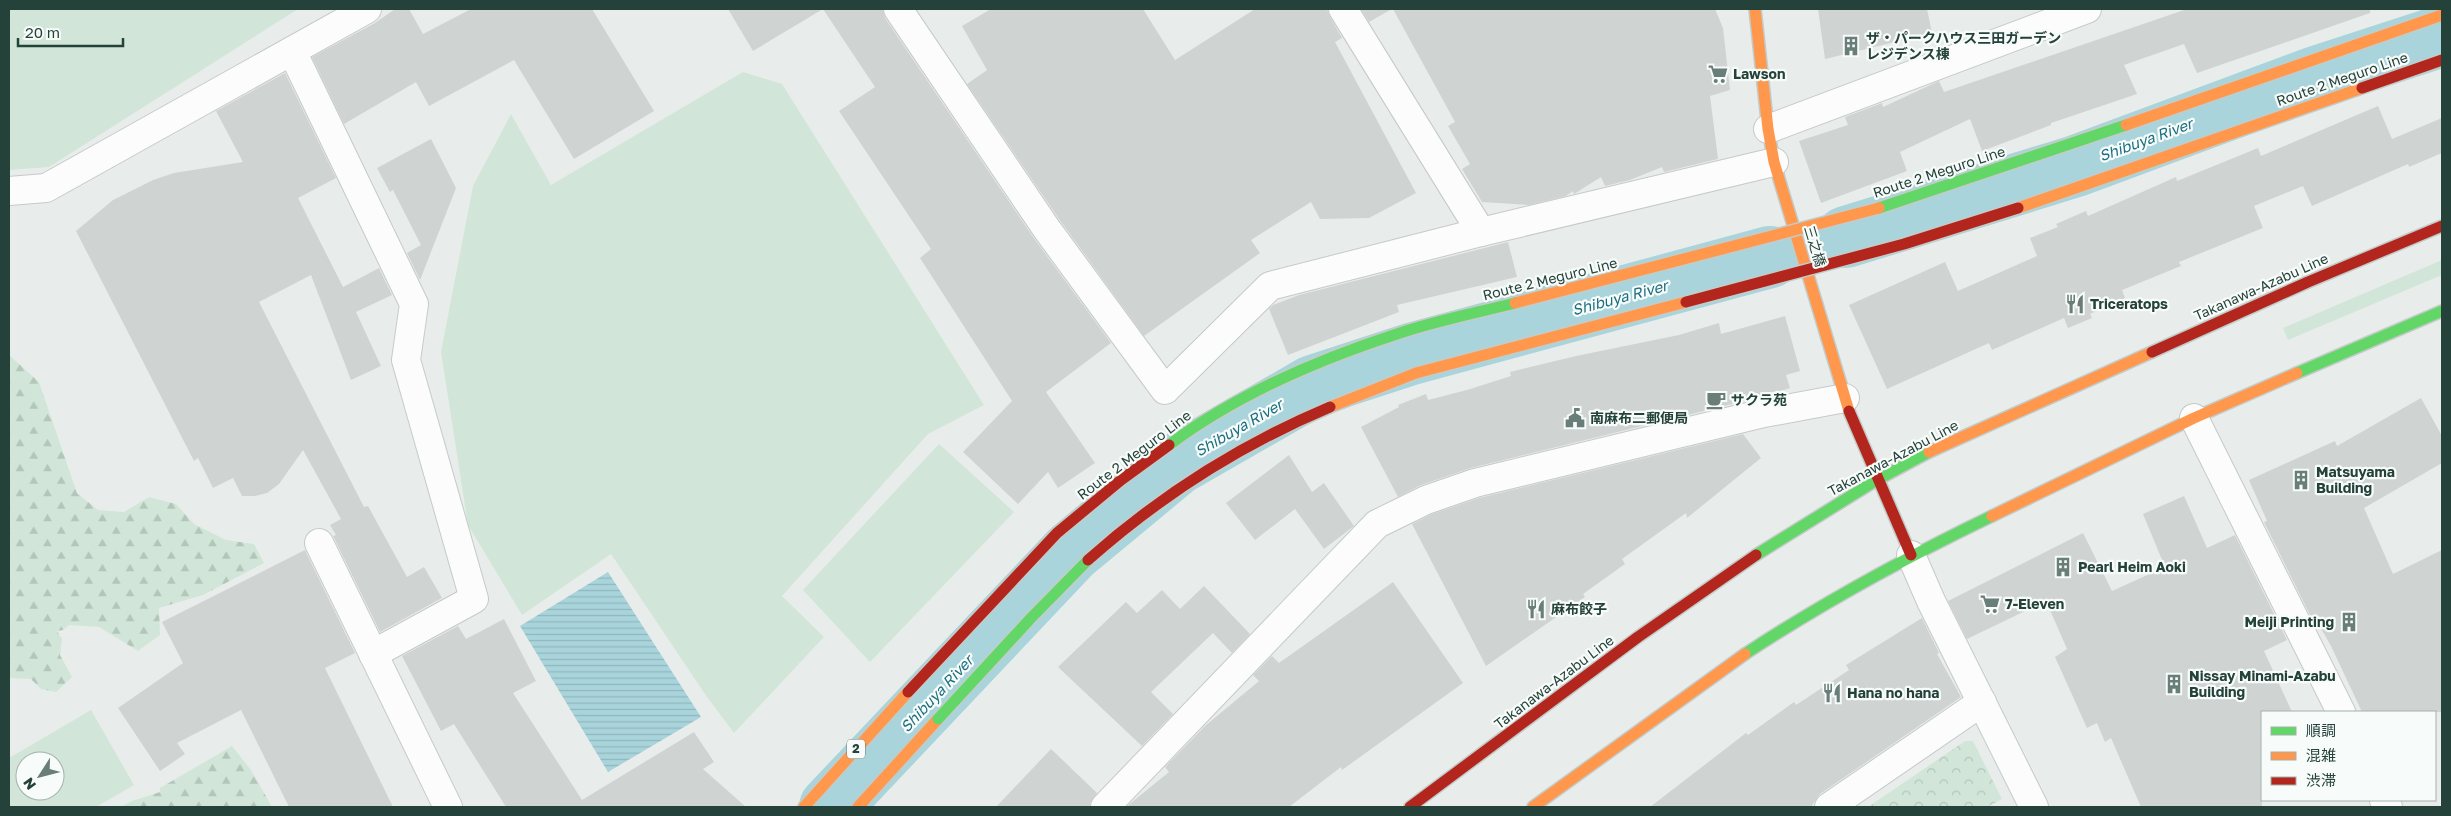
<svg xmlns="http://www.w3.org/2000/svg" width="2451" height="816" font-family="'Golos Text','Noto Sans JP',sans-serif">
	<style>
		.green { fill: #d1e6d8; fill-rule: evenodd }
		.forest { fill: url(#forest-firs) }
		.park { fill: url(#park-crowns) }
		.water { fill: url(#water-rules) }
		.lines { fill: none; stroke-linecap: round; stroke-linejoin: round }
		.river { stroke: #a9d4db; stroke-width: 62 }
		.building { fill: #cfd4d2 }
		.street-casing { stroke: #c5cac8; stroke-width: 30 }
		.fast-casing { stroke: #c3cbc8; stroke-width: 14 }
		.slow-casing { stroke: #c3cbc8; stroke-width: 14 }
		.jam-casing { stroke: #c3cbc8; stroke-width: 14 }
		.street { stroke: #fcfcfc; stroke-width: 28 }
		.fast { stroke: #63d668; stroke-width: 11 }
		.slow { stroke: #ff974d; stroke-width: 11 }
		.jam { stroke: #b3261e; stroke-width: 11 }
		.fast-bridge-casing { stroke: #c3ccc9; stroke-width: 14; stroke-linecap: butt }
		.slow-bridge-casing { stroke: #c3ccc9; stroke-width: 14; stroke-linecap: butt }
		.jam-bridge-casing { stroke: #c3ccc9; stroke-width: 14; stroke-linecap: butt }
		.fast-bridge { stroke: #63d668; stroke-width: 11 }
		.slow-bridge { stroke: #ff974d; stroke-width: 11 }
		.jam-bridge { stroke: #b3261e; stroke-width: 11 }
		.labels { text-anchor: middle; stroke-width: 4.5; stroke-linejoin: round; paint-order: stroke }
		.shield { fill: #f7fbf9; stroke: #637a73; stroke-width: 1 }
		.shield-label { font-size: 12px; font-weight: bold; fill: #24423a }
		.poi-label { font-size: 14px; font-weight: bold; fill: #24423a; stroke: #f7fbf9; text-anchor: start }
		.street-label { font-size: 14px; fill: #24423a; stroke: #f7fbf9 }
		.water-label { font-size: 15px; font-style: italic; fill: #1c6f80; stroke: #f7fbf9 }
	</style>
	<defs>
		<pattern id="forest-firs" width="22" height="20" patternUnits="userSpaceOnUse" patternTransform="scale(1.25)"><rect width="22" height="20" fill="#d1e6d8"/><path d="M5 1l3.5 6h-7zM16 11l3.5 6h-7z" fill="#b3c6ba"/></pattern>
		<pattern id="park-crowns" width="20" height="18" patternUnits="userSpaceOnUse" patternTransform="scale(1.25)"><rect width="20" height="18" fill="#d1e6d8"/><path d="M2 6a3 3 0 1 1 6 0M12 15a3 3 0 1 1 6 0" fill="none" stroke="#b3c6ba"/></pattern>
		<pattern id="water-rules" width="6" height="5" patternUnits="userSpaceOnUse" patternTransform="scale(1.25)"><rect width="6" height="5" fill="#a9d4db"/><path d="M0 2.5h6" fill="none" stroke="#91b7bd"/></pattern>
	</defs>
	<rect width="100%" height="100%" fill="#e8edeb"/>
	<!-- green -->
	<g class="green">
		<polygon points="9,9 298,9 49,167 9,170"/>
		<polygon points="743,72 782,84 984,405 928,434 782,596 824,637 734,733 707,697 611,554 522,615 468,525 441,352 473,186 511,114 551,185"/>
		<polygon points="2442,260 2442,275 2288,340 2283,328"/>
		<polygon points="939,444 1014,512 870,662 803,590"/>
		<path d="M91,710l43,75 -38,22h-87v-49zM25,761h30v30h-30z"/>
	</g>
	<!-- forest -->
	<g class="forest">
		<polygon points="9,355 39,382 77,493 98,510 124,512 149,497 176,504 194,524 226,540 254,544 264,563 203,595 159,608 160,635 138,651 99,627 69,625 63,630 57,631 62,639 60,655 72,677 56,692 41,689 31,679 9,678"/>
		<polygon points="232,746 251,770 272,807 120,807 132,801 160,792 160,788"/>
	</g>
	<!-- park -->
	<polygon class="park" points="1965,741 1973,741 2002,799 1987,807 1868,807"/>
	<!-- water -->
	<polygon class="water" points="608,572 701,717 608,772 520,626"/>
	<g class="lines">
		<!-- river -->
		<g class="river">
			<polyline points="1846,237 2076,166 2313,78 2442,36"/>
			<polyline points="830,807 1071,552 1177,464 1313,386 1411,354 1770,257"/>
		</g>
	</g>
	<!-- building -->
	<g class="building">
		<polygon points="395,9 409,9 423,34 471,9 592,9 654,111 574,159 514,60 429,106 416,82 344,124 312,57 375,23"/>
		<polygon points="728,9 823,9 753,51"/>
		<polygon points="823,9 883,9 885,18 1033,237 1111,343 1046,392 1095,463 1058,488 1048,472 1018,504 963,452 1012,401 920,258 931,249 839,111 875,87"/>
		<polygon points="991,9 1143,9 1175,60 1255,9 1327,9 1330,17 1342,38 1335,42 1416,193 1369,218 1320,219 1311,202 1251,240 1260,253 1144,336 1059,219 967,84 987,70 962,26"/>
		<polygon points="1361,9 1392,9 1369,22"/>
		<polygon points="1393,9 1715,9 1723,28 1730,90 1710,96 1718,159 1664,172 1662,167 1630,180 1605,186 1601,177 1574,194 1573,191 1566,196 1529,205 1482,202 1462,169 1470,164 1448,126 1455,122"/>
		<polygon points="1818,9 1927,9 1932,33 1825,59"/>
		<polygon points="2187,9 2370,9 2370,13 2197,73 2184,44 2124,65 2137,94 2051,123 2051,125 1982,151 1970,119 1900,152 1907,171 1821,203 1799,141 1848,125 1845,117 1882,103 1883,107 1939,81 1944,92"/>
		<polygon points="285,73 336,178 298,198 343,287 379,268 392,295 356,312 381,366 351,380 311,275 259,302 364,507 368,506 407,577 424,567 442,598 380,632 333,536 336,535 330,525 341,519 303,450 279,484 267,493 255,496 242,496 233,478 213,488 198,458 194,461 76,231 113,200 153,180 174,173 243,162 216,111"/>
		<polygon points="2378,106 2392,139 2442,118 2442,153 2409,167 2408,164 2312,206 2303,186 2254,206 2263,228 2179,262 2181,266 2122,290 2125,298 2090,314 2092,318 2068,328 2064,318 1992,350 1989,343 1887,389 1849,305 1945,262 1958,291 2037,256 2030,238 2058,227 2056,224 2086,211 2088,216 2176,177 2177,181 2258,148 2261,156"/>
		<polygon points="431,139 456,188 420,280 407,253 421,245 393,190 390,192 377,168"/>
		<polygon points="1508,242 1517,277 1397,305 1399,312 1288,355 1269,309 1273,305 1299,295"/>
		<polygon points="1785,316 1800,371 1786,375 1790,388 1757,398 1471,468 1421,485 1398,497 1361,427 1399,407 1398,405 1426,394 1428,400 1467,390 1511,376 1510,372 1576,356 1679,335 1719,323 1721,334"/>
		<polygon points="2421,398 2442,436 2442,463 2364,508 2393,574 2442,550 2442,712 2362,712 2331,646 2319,625 2316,627 2264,522 2267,521 2249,480 2335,441 2337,446"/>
		<polygon points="1743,434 1761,458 1687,518 1686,513 1622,559 1625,564 1583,594 1585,597 1486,666 1412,524 1432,514 1479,498"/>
		<polygon points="1289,455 1312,492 1324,483 1354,526 1324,549 1295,509 1255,540 1226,503"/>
		<polygon points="2184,496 2207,548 2235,535 2287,640 2264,651 2292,712 2262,712 2262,807 2141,807 2111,738 2105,742 2097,723 2087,728 2055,657 2067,649 2046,601 1967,639 1948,601 2083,533 2112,591 2165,567 2143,514"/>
		<polygon points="305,550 355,653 325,668 393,807 289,807 241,710 177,743 185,754 160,771 118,708 183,663 162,622"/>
		<polygon points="1393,582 1463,683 1342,770 1341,767 1289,807 1126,807 1169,772 1165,767 1205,726 1259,681 1253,675 1272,656 1279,663"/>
		<polygon points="1204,586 1250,634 1232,653 1213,633 1151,692 1173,714 1142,746 1058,667 1126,602 1137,613 1162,590 1180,609"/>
		<polygon points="1922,618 1939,653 1937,654 1961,697 1820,794 1811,807 1650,807 1746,733 1748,735 1794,702 1796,705 1849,670 1846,665"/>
		<polygon points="504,619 536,681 513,693 582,800 694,732 714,762 703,769 746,807 506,807 454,724 441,731 402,656 458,626 466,639"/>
		<polygon points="1051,749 1097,793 1090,803 1090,807 996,807"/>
	</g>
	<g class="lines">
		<defs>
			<g id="street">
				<polyline points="898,9 1046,228 1165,390 1270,286 1481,232 1774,162"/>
				<polyline points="1343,9 1481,232"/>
				<polyline points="292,51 414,304 406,360 474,599 373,654"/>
				<polyline points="1768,129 2087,9"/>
				<polyline points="9,191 46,188 367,9"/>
				<polyline points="2194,418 2341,712"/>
				<polyline points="319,543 448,807"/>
				<polyline points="1911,555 1931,601 2034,807"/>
				<polyline points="2384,800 2388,807"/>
				<polyline points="1105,807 1377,524 1426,500 1475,483 1764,413 1845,398"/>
				<polyline points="1829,807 1982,702"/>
			</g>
			<g id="fast">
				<polyline points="2297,373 2442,311"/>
				<polyline points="1756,555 1875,481 1929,452"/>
				<path d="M1745,654c79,-52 162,-97 247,-138"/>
			</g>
			<g id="slow">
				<polyline points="1755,9 1768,129 1774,162 1849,411"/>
				<polyline points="1929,452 2152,352"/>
				<polyline points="1992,516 2194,418 2297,373"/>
				<polyline points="804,807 908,692"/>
				<polyline points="858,807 938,719"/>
				<polyline points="1533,807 1745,654"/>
			</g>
			<g id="jam">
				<polyline points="2152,352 2308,282 2442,226"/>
				<polyline points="1849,411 1911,555"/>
				<polyline points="1410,807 1638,637 1756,555"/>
			</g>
		</defs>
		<!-- street casing -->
		<use href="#street" class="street-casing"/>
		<!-- fast casing -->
		<use href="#fast" class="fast-casing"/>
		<!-- slow casing -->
		<use href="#slow" class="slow-casing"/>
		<!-- jam casing -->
		<use href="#jam" class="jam-casing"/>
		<!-- street -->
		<use href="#street" class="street"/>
		<!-- fast -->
		<use href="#fast" class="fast"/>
		<!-- slow -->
		<use href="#slow" class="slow"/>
		<!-- jam -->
		<use href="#jam" class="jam"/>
		<defs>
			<g id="fast-bridge">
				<polyline points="1879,208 2126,125"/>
				<path d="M1169,445c68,-51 148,-85 228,-111 38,-13 79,-21 118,-31"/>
				<polyline points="938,719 1031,618 1088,560"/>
			</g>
			<g id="slow-bridge">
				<polyline points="2126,125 2442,15"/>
				<polyline points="2018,208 2362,88"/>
				<polyline points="1515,303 1879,208"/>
				<polyline points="1330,407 1416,373 1686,302"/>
			</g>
			<g id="jam-bridge">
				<polyline points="2362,88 2442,60"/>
				<polyline points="1686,302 1904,244 2018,208"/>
				<path d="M1088,560c72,-64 154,-116 242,-153"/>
				<polyline points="908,692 1057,533 1121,480 1169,445"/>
			</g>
		</defs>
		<!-- fast-bridge casing -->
		<use href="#fast-bridge" class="fast-bridge-casing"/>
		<!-- slow-bridge casing -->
		<use href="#slow-bridge" class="slow-bridge-casing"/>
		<!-- jam-bridge casing -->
		<use href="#jam-bridge" class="jam-bridge-casing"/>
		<!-- fast-bridge -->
		<use href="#fast-bridge" class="fast-bridge"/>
		<!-- slow-bridge -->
		<use href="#slow-bridge" class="slow-bridge"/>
		<!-- jam-bridge -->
		<use href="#jam-bridge" class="jam-bridge"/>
	</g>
	<!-- icons -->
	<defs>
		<symbol id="building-bare" viewBox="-9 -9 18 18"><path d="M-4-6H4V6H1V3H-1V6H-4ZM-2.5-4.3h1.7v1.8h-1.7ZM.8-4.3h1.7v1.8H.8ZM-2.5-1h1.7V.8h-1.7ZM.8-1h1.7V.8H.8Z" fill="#697e78" stroke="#f7fbf9" stroke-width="2.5" paint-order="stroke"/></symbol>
		<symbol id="supermarket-bare" viewBox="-9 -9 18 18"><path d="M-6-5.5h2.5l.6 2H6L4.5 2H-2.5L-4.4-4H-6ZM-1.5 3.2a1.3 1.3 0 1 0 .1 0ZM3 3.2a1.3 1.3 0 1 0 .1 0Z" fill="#697e78" stroke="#f7fbf9" stroke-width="2.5" paint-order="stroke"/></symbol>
		<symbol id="restaurant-bare" viewBox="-9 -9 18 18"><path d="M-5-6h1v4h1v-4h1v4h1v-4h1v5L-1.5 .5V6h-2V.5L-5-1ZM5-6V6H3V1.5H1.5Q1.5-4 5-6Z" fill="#697e78" stroke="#f7fbf9" stroke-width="2.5" paint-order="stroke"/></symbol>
		<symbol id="cafe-bare" viewBox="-9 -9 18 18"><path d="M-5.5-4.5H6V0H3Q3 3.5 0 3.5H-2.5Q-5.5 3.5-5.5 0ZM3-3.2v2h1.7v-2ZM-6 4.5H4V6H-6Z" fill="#697e78" stroke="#f7fbf9" stroke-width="2.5" paint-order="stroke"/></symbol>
		<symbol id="civic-bare" viewBox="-9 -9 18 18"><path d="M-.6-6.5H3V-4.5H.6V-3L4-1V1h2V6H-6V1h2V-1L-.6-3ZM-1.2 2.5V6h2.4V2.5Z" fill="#697e78" stroke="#f7fbf9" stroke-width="2.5" paint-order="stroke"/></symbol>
	</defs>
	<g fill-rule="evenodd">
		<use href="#building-bare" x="1837" y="32" width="28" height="28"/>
		<use href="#supermarket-bare" x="1704" y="60" width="28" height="28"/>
		<use href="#restaurant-bare" x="2061" y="290" width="28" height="28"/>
		<use href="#cafe-bare" x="1702" y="386" width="28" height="28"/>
		<use href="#civic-bare" x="1561" y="404" width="28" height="28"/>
		<use href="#building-bare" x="2287" y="466" width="28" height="28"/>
		<use href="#building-bare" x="2049" y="553" width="28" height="28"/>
		<use href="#supermarket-bare" x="1976" y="590" width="28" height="28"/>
		<use href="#restaurant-bare" x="1522" y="595" width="28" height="28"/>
		<use href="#building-bare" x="2335" y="608" width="28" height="28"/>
		<use href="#building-bare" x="2160" y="670" width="28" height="28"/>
		<use href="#restaurant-bare" x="1818" y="679" width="28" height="28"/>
	</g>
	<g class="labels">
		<!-- shield labels -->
		<rect class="shield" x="847" y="739.5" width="18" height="19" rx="4"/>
		<g class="shield-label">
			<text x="856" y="753">2</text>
		</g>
		<!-- poi labels -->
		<g class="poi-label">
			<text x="1866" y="43">ザ・パークハウス三田ガーデン<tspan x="1866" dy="16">レジデンス棟</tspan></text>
			<text x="1733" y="79">Lawson</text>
			<text x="2090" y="309">Triceratops</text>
			<text x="1731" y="405">サクラ苑</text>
			<text x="1590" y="423">南麻布二郵便局</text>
			<text x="2316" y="477">Matsuyama<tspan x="2316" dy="16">Building</tspan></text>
			<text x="2078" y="572">Pearl Heim Aoki</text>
			<text x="2005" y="609">7-Eleven</text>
			<text x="1551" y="614">麻布餃子</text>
			<text x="2334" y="627" text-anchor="end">Meiji Printing</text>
			<text x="2189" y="681">Nissay Minami-Azabu<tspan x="2189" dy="16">Building</tspan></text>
			<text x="1847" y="698">Hana no hana</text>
		</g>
		<!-- street labels -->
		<g class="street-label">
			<text transform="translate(2342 79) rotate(-19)" y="5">Route 2 Meguro Line</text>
			<text transform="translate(1939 172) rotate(-18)" y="5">Route 2 Meguro Line</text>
			<text transform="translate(1815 246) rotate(73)" y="5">三之橋</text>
			<text transform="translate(1550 279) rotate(-14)" y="5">Route 2 Meguro Line</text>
			<text transform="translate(2261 287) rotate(-24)" y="5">Takanawa-Azabu Line</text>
			<text transform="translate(1134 455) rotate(-37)" y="5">Route 2 Meguro Line</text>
			<text transform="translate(1893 458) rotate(-28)" y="5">Takanawa-Azabu Line</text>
			<text transform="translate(1554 682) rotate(-37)" y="5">Takanawa-Azabu Line</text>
		</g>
		<!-- water labels -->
		<g class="water-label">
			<text transform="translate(2146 140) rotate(-20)" y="5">Shibuya River</text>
			<text transform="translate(1620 298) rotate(-15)" y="5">Shibuya River</text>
			<text transform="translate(1239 428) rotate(-30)" y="5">Shibuya River</text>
			<text transform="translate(937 694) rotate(-47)" y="5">Shibuya River</text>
		</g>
	</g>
	<!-- border -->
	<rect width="2451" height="816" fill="none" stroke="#24423a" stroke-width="20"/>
	<!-- legend -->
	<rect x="2261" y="711" width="175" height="90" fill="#f7fbf9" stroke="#a3b1ad"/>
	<rect x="2271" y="727" width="25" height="8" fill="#63d668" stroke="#a3b1ad"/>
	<text x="2306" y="736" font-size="15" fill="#24423a">順調</text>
	<rect x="2271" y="752" width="25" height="8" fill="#ff974d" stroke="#a3b1ad"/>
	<text x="2306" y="761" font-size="15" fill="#24423a">混雑</text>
	<rect x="2271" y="777" width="25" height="8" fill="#b3261e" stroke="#a3b1ad"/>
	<text x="2306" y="786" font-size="15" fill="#24423a">渋滞</text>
	<!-- north arrow -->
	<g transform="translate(40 776) rotate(234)"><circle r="24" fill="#f7fbf9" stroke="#a3b1ad"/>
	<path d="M0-4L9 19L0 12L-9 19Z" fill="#697e78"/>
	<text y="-8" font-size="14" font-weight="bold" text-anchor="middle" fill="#24423a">N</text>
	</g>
	<!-- scale -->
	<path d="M18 38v8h105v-8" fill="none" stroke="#24423a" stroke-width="2.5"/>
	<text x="25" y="38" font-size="15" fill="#24423a" stroke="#f7fbf9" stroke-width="4" paint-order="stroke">20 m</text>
</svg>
